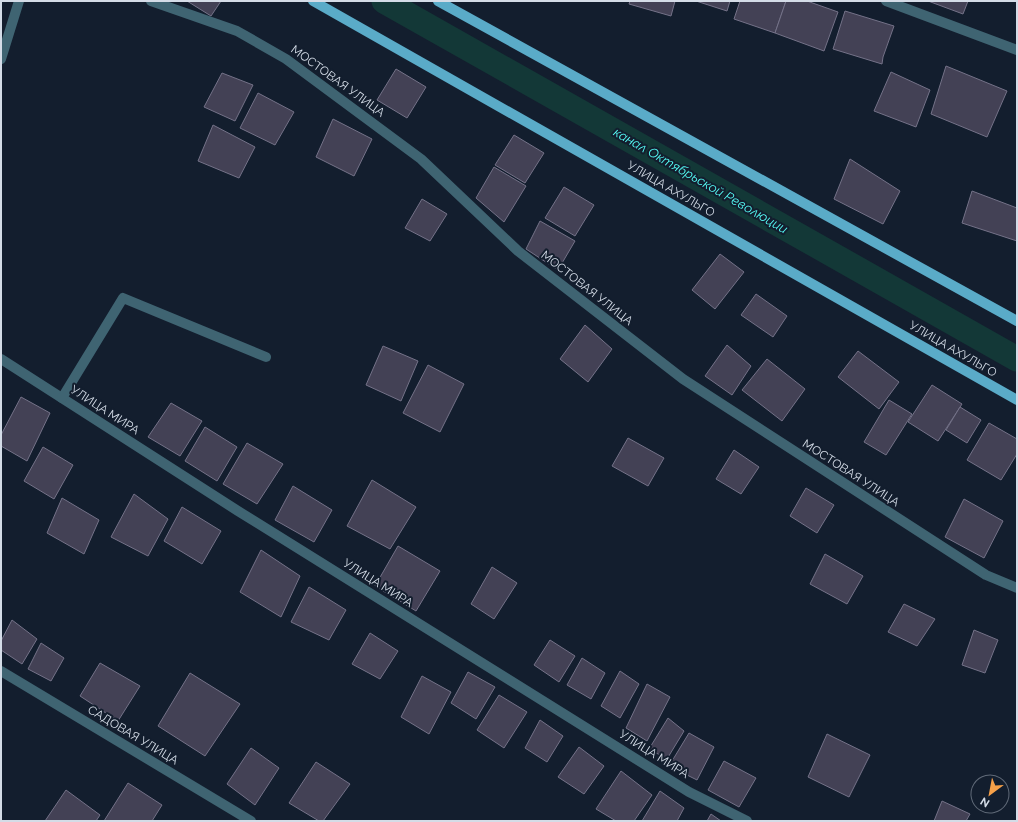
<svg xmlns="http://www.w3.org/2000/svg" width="1018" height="822" font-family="Raleway,sans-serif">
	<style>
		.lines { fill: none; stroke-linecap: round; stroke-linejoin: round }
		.canal { stroke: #133837; stroke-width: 25 }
		.building { fill: #434155; stroke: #747288 }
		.minor { stroke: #3f6472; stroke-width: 10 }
		.major { stroke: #5aabc8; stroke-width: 10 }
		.labels { text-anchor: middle; stroke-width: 4; stroke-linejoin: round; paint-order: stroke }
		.street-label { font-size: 12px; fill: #d4dce7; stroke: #131e2e }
		.water-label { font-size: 13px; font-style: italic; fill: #55fdf6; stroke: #131e2e }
	</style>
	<rect width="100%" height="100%" fill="#131e2e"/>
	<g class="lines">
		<!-- canal -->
		<polyline class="canal" points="384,1 1017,359"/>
	</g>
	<!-- building -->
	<g class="building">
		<polygon points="187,1 221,1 211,16"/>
		<polygon points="630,1 675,1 671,16 629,4"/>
		<polygon points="696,1 730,1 727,11"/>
		<polygon points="740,1 786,1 775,33 734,19"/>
		<polygon points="786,1 807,1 838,12 824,51 775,33"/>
		<polygon points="928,1 968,1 963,14"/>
		<polygon points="845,11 894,26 883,57 882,64 833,49"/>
		<polygon points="946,66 1007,91 987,137 931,114"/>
		<polygon points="396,69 426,87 407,118 377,100"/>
		<polygon points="891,72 930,90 916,127 874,111"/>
		<polygon points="222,73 253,85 235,121 204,107"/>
		<polygon points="258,93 294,112 275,145 240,128"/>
		<polygon points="333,119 372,139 354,176 316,157"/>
		<polygon points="213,125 255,147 239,178 198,161"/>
		<polygon points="514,135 544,153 525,183 495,165"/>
		<polygon points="850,159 900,191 883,224 834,199"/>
		<polygon points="494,167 526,186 504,222 476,198"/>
		<polygon points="564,187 594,205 575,236 545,218"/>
		<polygon points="972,191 1017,208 1017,241 962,223"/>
		<polygon points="422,199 447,214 430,241 405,228"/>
		<polygon points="540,221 575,241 558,270 526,249"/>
		<polygon points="720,254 744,272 715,309 692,290"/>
		<polygon points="756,294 787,316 773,337 741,315"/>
		<polygon points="585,325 612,349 588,382 560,359"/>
		<polygon points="727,345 751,366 732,395 705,376"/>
		<polygon points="383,346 418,361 401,401 366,385"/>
		<polygon points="858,351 899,382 879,409 838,377"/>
		<polygon points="767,359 805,389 782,421 742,390"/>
		<polygon points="428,365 464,384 440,432 403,413"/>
		<polygon points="932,385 962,404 938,441 908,422"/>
		<polygon points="21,397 50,413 27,461 1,446 1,435"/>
		<polygon points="889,400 912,414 886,455 864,442"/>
		<polygon points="171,403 202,421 180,456 148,437"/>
		<polygon points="960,407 981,420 967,443 946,430"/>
		<polygon points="989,423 1017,439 1017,454 1001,480 967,460"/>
		<polygon points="205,427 237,447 217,481 185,461"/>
		<polygon points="628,438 664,458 648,486 612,466"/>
		<polygon points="247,443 283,464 257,504 223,484"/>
		<polygon points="43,447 73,465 54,499 24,481"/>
		<polygon points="734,450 759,467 741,494 716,479"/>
		<polygon points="372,480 416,507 390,549 347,526"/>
		<polygon points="293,486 332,510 314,542 275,520"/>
		<polygon points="806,488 834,505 817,533 790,516"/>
		<polygon points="134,494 168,519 148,556 111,537"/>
		<polygon points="62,498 99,520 84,554 47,533"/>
		<polygon points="964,499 1003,521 984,558 945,537"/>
		<polygon points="182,507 221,531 202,564 164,541"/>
		<polygon points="398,546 440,571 416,611 375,586"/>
		<polygon points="261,550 300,576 281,617 240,592"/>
		<polygon points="825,554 863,576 847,604 810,584"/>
		<polygon points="492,567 517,583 494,619 471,604"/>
		<polygon points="309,587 346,610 329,640 291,622"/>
		<polygon points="904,604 935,619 917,646 888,632"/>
		<polygon points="12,620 37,639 22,664 1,650 1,641"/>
		<polygon points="974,630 998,640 985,673 962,665"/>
		<polygon points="370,633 398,651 380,679 352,664"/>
		<polygon points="550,640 575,656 559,682 534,665"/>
		<polygon points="41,643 64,658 51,681 28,669"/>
		<polygon points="582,658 605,673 591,699 567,685"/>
		<polygon points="100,663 140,686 118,721 80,696"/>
		<polygon points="620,671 639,684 620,718 601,706"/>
		<polygon points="468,672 495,687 476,719 451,703"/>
		<polygon points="190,673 240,704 205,756 158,726"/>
		<polygon points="422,676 451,692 429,734 401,717"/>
		<polygon points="647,684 670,697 647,741 626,728"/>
		<polygon points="499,695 527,712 504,748 477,730"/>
		<polygon points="668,718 684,731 667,759 649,749"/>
		<polygon points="540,720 563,736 547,762 525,748"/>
		<polygon points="689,733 714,747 697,780 669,766"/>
		<polygon points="827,734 870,755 849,797 808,777"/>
		<polygon points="579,747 604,766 584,794 558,777"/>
		<polygon points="251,748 279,768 255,805 227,784"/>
		<polygon points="724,761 756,778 739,807 708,790"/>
		<polygon points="316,762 350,784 323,821 319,821 289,803"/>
		<polygon points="621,771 652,795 634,821 616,821 596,809"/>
		<polygon points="128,783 162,805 152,821 104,821"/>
		<polygon points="66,790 100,815 96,821 45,821"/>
		<polygon points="660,791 684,808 677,821 642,821"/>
		<polygon points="942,801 970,814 966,821 934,821"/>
		<polygon points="711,814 721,821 707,821"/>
	</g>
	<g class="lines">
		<!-- minor -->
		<g class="minor">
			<polyline points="151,1 237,31 286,59 421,159 518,251 683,379 986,575 1017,588"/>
			<polyline points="886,1 1017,50"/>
			<polyline points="1,59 19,1"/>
			<polyline points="1,359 238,511 689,792 747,821"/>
			<polyline points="62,398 123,298 266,357"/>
			<polyline points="1,671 251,821"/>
		</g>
		<!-- major -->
		<g class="major">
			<polyline points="313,1 1017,400"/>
			<polyline points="438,1 1017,321"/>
		</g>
	</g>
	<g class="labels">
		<!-- street labels -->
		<g class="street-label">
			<text transform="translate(338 81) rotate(36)" y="4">МОСТОВАЯ УЛИЦА</text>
			<text transform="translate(671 189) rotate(30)" y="4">УЛИЦА АХУЛЬГО</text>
			<text transform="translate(587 288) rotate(38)" y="4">МОСТОВАЯ УЛИЦА</text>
			<text transform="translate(953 349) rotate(30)" y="4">УЛИЦА АХУЛЬГО</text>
			<text transform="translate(105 410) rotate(33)" y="4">УЛИЦА МИРА</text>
			<text transform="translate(851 473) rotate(33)" y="4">МОСТОВАЯ УЛИЦА</text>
			<text transform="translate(378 583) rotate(32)" y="4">УЛИЦА МИРА</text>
			<text transform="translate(133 735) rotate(31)" y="4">САДОВАЯ УЛИЦА</text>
			<text transform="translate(654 754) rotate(32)" y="4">УЛИЦА МИРА</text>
		</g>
		<!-- water labels -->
		<g class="water-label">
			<text transform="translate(701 180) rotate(30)" y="5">канал Октябрьской Революции</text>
		</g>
	</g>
	<!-- border -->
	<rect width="1018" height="822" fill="none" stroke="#d4dce7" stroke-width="4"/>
	<!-- north arrow -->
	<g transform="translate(990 794) rotate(212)"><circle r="19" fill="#131e2e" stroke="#606a78"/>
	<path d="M0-3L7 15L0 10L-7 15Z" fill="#f7a149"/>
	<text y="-6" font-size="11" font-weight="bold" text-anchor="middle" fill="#d4dce7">N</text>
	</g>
</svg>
